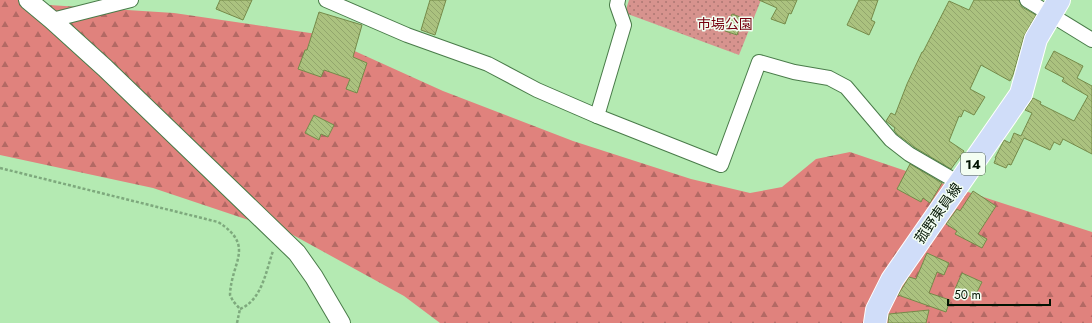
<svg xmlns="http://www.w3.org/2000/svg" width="1092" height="323" font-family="Jost,'Noto Sans JP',sans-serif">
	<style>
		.forest { fill: url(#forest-firs) }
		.park { fill: url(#park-dots) }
		.building { fill: url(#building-back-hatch); stroke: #758a49 }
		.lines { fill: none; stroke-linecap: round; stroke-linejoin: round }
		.minor-casing { stroke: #497b49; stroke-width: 16 }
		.tertiary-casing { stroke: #497b49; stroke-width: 20 }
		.primary-casing { stroke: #fff; stroke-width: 24 }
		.path { stroke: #7ea97d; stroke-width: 2.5; stroke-dasharray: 3 2; stroke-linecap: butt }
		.minor { stroke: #fff; stroke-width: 14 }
		.tertiary { stroke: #fff; stroke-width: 18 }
		.primary { stroke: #d0ddf9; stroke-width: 22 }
		.labels { text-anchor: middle; stroke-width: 3; stroke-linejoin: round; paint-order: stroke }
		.shield { fill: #f3fef2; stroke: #4a5a4b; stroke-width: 1 }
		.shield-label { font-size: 13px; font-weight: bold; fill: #021403 }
		.park-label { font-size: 14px; fill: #76000f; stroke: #f3fef2 }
		.street-label { font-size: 14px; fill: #021403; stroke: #f3fef2 }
	</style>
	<defs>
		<pattern id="forest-firs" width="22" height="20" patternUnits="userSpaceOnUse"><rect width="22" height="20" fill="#e0827d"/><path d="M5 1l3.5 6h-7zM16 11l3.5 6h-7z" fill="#b36964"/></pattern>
		<pattern id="park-dots" width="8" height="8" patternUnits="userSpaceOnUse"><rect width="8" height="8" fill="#d7938e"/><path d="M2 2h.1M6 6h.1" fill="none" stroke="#ac7772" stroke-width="1.8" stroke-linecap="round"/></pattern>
		<pattern id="building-back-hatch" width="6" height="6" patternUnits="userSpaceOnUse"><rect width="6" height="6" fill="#abc27f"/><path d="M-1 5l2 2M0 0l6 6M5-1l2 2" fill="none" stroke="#92a66c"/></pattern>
	</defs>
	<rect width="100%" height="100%" fill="#b4eab2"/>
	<!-- forest -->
	<polygon class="forest" points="0,0 38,0 49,5 174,13 317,34 443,91 573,141 691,179 750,193 782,187 816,159 850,152 968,192 1092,232 1092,323 440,323 404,296 293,235 153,188 0,155"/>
	<!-- park -->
	<polygon class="park" points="629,0 761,0 739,55 625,13"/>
	<!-- building -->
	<g class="building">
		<polygon points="220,0 252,0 243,20 216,9"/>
		<polygon points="430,0 446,0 435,35 421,30"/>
		<polygon points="759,0 797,0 791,14 789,13 785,24 771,19 777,8"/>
		<polygon points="859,0 878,0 871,20 875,22 869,35 847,25"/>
		<polygon points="974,0 1019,0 1022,7 1036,15 1024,36 1013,75 1010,81 981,65 970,89 985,97 974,115 964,110 961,117 959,116 949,141 964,151 951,169 914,147 897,134 894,130 895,128 886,121 891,113 895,115 907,84 922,52 923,52 949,1 969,10"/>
		<polygon points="319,12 362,25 353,57 367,63 357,93 346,89 350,79 324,70 321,77 298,69 305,50 307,50"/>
		<polygon points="732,14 743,18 737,35 725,31"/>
		<polygon points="1054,51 1083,66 1077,78 1092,86 1092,154 1063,139 1060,145 1054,142 1050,150 1024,138 1011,165 1008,164 1006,168 994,163 996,158 995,158 1004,140 1010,143 1014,133 1021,136 1032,113 1025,110 1033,98 1041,102 1040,104 1074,121 1088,96 1062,81 1064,78 1045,68"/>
		<polygon points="314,115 334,125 328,137 321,134 319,140 305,133"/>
		<polygon points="910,164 942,183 930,203 923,198 921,202 897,189"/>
		<polygon points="973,191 996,206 978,234 987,239 982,248 955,234 957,231 946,224 957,209 960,211"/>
		<polygon points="927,253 949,263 944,275 937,272 929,293 950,300 946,312 898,295 909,277 916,279"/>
		<polygon points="962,273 982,282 974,298 955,289"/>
		<polygon points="929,310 926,323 888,323 889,314"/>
	</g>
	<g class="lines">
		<defs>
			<g id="minor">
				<polyline points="326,0 407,35 488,64 537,90 597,116"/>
				<polyline points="618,0 617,5 624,25 597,116 721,165 759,62 794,72 829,78 846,87 891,140 909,154 959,183"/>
				<polyline points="1027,0 1092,40"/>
				<polyline points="52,20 131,0"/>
			</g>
			<polyline id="tertiary" points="28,0 52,20 105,68 297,253 314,277 341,323"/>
			<polyline id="primary" points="875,323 877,310 892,280 1021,94 1036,39 1059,0"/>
		</defs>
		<!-- minor casing -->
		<use href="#minor" class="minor-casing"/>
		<!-- tertiary casing -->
		<use href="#tertiary" class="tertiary-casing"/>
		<!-- primary casing -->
		<use href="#primary" class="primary-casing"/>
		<!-- path -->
		<g class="path">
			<path d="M0,168l218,54c38,24 13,40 12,73l3,6 7,8"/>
			<path d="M240,309c22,-9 26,-38 33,-58"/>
			<polyline points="237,323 240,309"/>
		</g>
		<!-- minor -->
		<use href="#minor" class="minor"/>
		<!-- tertiary -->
		<use href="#tertiary" class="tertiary"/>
		<!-- primary -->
		<use href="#primary" class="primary"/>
	</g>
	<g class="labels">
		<!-- shield labels -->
		<rect class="shield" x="961" y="153" width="24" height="22" rx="3"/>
		<g class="shield-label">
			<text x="973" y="169">14</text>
		</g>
		<!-- park labels -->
		<g class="park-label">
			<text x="725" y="29">市場公園</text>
		</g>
		<!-- street labels -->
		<g class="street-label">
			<text transform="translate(938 213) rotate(-55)" y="5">菰野東員線</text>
		</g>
	</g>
	<!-- scale -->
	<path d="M948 299v6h102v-6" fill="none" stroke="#021403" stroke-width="2"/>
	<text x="954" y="299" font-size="12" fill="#021403" stroke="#f3fef2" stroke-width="3" paint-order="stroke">50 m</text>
</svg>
